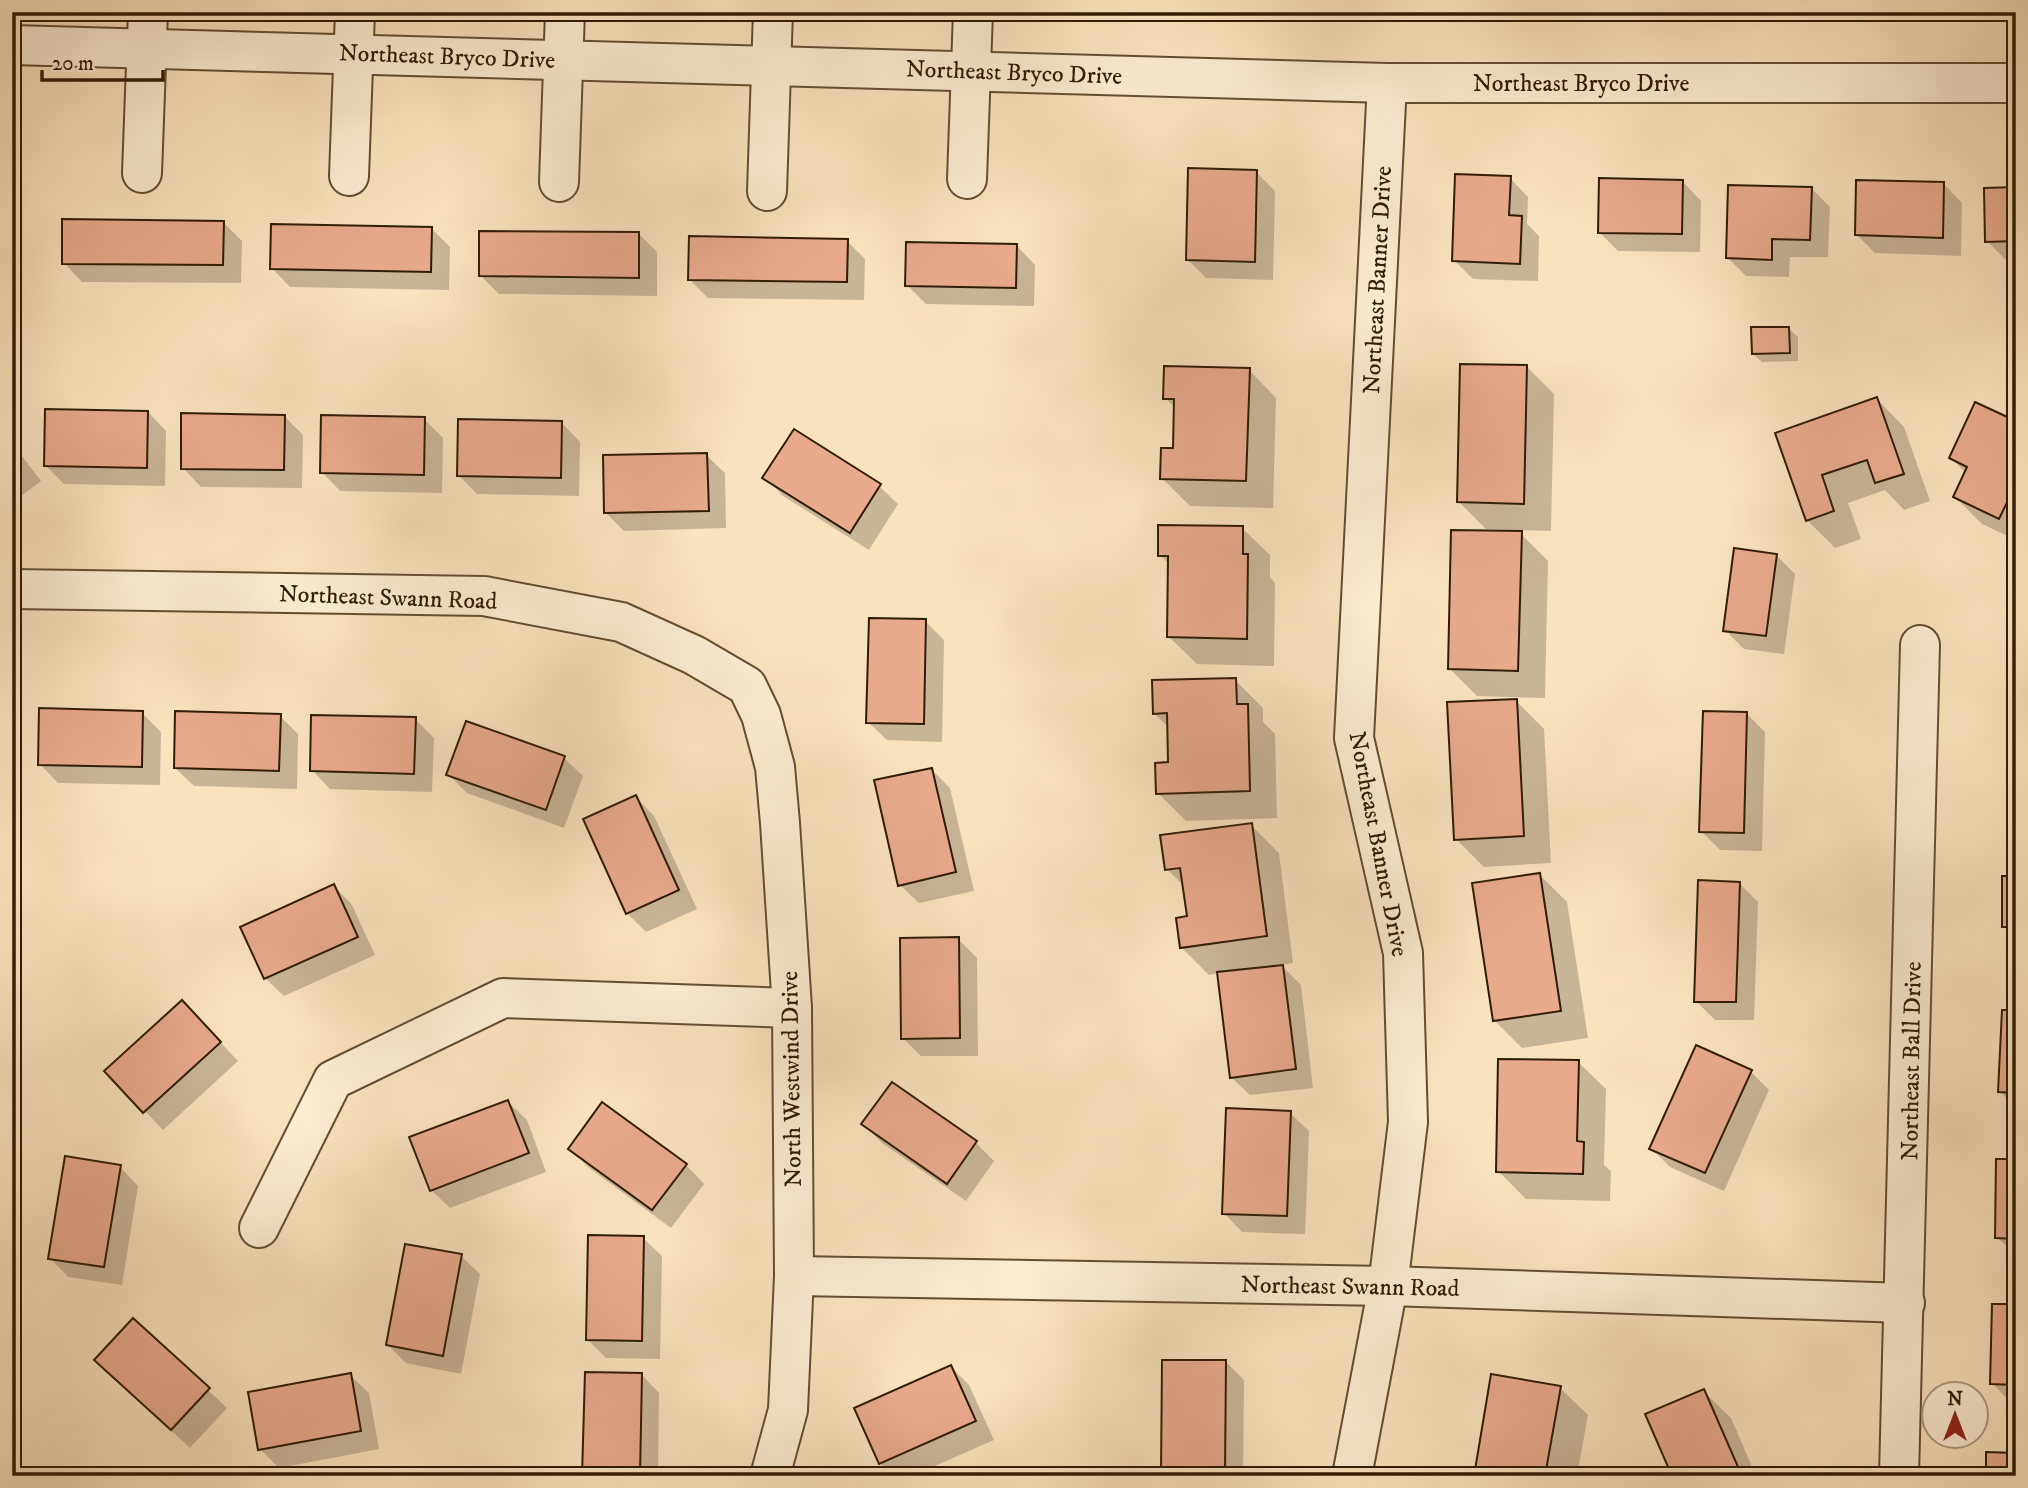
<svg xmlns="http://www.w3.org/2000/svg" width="2028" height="1488" font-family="'IM FELL DW Pica',serif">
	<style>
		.shadow { fill: #0003 }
		.building { fill: #e9a98b; stroke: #301c05; stroke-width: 2 }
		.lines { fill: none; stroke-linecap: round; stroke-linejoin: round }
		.minor-casing { stroke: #624e33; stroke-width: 42 }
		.minor { stroke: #fbedd4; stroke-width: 38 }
		.labels { text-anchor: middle; stroke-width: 5; stroke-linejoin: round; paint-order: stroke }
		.street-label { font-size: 24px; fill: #301c05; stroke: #fbedd4 }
	</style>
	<rect width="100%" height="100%" fill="#f9e3bd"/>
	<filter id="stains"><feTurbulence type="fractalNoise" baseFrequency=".00286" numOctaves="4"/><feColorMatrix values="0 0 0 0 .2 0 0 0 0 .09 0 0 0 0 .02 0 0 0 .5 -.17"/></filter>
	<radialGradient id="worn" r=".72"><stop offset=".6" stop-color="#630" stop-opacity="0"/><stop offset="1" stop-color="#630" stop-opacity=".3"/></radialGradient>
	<!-- shadow -->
	<g class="shadow">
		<polygon points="1256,172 1275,191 1273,280 1206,278 1188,260"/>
		<polygon points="1510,178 1528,197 1527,224 1539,236 1538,281 1473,279 1454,260"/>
		<polygon points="1683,182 1701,201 1700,252 1618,251 1599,232"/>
		<polygon points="1944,184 1962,203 1961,256 1875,253 1857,235"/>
		<polygon points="1811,188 1830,207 1828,257 1790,257 1789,277 1746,276 1728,258"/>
		<polygon points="2016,189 2016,259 2005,259 1987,241"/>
		<polygon points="223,222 242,241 241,283 82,282 64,263"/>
		<polygon points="431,228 450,247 449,290 290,287 272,268"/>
		<polygon points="639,234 657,252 657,296 499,294 480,275"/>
		<polygon points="847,241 865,259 864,300 708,298 689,279"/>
		<polygon points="1017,246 1035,265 1034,306 926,304 907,285"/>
		<polygon points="1789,329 1798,337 1798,361 1762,362 1753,354"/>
		<polygon points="1527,367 1554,394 1551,531 1517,530 1548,561 1545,698 1477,696 1449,668 1512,530 1486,529 1458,501"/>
		<polygon points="1249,370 1276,398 1273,508 1190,506 1162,478 1175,449 1176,409 1165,398"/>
		<polygon points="1877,399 1904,427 1930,501 1904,510 1885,490 1848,503 1861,539 1835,548 1807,520 1777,434"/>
		<polygon points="148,412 166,431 165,486 64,484 45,465"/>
		<polygon points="284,416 303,435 302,488 201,487 183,468"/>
		<polygon points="424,419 443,438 442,493 340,491 322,472"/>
		<polygon points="562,423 580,442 579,496 477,494 458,475"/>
		<polygon points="2016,423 2016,540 1982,524 1955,497 1966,473 1951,458"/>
		<polygon points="12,443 41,481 12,503"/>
		<polygon points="706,455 725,473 726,528 624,531 606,513"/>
		<polygon points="764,477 879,486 898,504 869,550 783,496"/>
		<polygon points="1242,528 1270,555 1270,577 1275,583 1274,666 1197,664 1169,637 1170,565 1160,555"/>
		<polygon points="1776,555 1795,574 1784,654 1744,649 1725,630"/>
		<polygon points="925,621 944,640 942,742 887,740 868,722"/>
		<polygon points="1235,680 1263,708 1263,722 1275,734 1277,818 1186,821 1158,793 1170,764 1169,728 1154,713"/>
		<polygon points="1516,701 1544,729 1551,863 1484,867 1456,839"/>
		<polygon points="142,713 161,732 160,785 58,783 40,764"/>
		<polygon points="1747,714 1765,732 1762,851 1720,850 1701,831"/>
		<polygon points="280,716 298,734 297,789 194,786 175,768"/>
		<polygon points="415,719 434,738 432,792 330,789 312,770"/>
		<polygon points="564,758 583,776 564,828 467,793 448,774"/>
		<polygon points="931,769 950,788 974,891 919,903 900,885"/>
		<polygon points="636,797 654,816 697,909 646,932 627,913 585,820"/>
		<polygon points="1251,825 1279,853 1293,963 1281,965 1301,985 1313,1088 1250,1095 1231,1077 1219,973 1209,975 1181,947 1189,917 1185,887 1167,869"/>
		<polygon points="1540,875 1567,902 1588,1038 1522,1048 1494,1020"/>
		<polygon points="2016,878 2016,938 2004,926"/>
		<polygon points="1739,883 1758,902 1754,1020 1715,1020 1696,1001"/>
		<polygon points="334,886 352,905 375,955 284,996 265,978"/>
		<polygon points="958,939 977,958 978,1056 921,1056 903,1038"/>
		<polygon points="2016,1012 2016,1107 2000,1092"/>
		<polygon points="200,1021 238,1061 163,1130 107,1071"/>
		<polygon points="1578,1062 1606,1089 1604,1165 1611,1171 1610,1201 1526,1199 1498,1171"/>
		<polygon points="1751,1072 1769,1090 1724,1191 1670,1167 1651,1148"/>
		<polygon points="508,1102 527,1120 546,1172 450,1208 431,1190"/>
		<polygon points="1290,1113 1309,1131 1305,1234 1242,1232 1224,1213"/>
		<polygon points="863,1124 976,1143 994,1161 966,1201 882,1143"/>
		<polygon points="570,1148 686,1165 704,1184 671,1228 588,1167"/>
		<polygon points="2016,1161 2016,1256 1997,1237"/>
		<polygon points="120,1167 138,1186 122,1285 68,1277 50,1258"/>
		<polygon points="643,1238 662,1256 660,1359 606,1358 587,1339"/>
		<polygon points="461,1256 480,1274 461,1374 406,1363 388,1345"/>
		<polygon points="2016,1306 2016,1402 2010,1402 1992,1383"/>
		<polygon points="133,1320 227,1408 190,1448 115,1378"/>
		<polygon points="1226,1362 1244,1380 1243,1476 1167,1476 1163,1471"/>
		<polygon points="951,1367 969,1385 994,1440 912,1476 893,1476 880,1463"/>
		<polygon points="641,1374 659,1393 658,1476 584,1476"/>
		<polygon points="350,1375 369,1393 379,1449 279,1468 260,1449"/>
		<polygon points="1560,1388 1588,1415 1577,1476 1475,1476"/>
		<polygon points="1703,1391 1731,1418 1756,1476 1674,1476"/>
	</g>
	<!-- building -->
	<g class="building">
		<polygon points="1188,168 1257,170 1255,262 1186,260"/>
		<polygon points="1455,174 1511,176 1509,215 1522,216 1520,264 1452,261"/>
		<polygon points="1599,178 1683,180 1682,234 1598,233"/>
		<polygon points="1856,180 1944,182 1943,238 1855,235"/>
		<polygon points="1728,185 1812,187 1810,240 1772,239 1772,260 1726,258"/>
		<polygon points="2016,187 2016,241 1985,242 1984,188"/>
		<polygon points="62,219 224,221 223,265 62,264"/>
		<polygon points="271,224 432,227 431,272 270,269"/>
		<polygon points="479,231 639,232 639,278 479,276"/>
		<polygon points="689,236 848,239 847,282 688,280"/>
		<polygon points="906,242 1017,244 1016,288 905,286"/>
		<polygon points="1751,327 1789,327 1790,353 1752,354"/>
		<polygon points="1460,364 1527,365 1524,504 1457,502"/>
		<polygon points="1164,366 1250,368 1246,481 1160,479 1161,448 1173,448 1174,399 1163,399"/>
		<polygon points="1877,397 1904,474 1875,483 1867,460 1822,475 1834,511 1806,521 1775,433"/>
		<polygon points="1975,402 2016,421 2016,491 2013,490 1999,519 1953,497 1967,467 1949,458"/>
		<polygon points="45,409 148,411 147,468 44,466"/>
		<polygon points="181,413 285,415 284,470 181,469"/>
		<polygon points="321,415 425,417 424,475 320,473"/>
		<polygon points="458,419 562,421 561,478 457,476"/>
		<polygon points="794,429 881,484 850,533 762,478"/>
		<polygon points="707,453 709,511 604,513 603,455"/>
		<polygon points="1158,525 1243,526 1243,554 1248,554 1247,639 1167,637 1168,556 1158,556"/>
		<polygon points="1451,530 1522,531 1518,671 1448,669"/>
		<polygon points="1734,548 1777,554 1766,636 1723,631"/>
		<polygon points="869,618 926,619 924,724 866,723"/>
		<polygon points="1236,678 1237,704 1248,704 1250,791 1156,794 1155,763 1168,762 1167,713 1153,714 1152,680"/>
		<polygon points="1517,699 1524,836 1454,840 1447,702"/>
		<polygon points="39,708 143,711 142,767 38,765"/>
		<polygon points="175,711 281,714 279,771 174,768"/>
		<polygon points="1703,711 1747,712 1744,833 1699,832"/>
		<polygon points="311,715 416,717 414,774 310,771"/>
		<polygon points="466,721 565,756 546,810 446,775"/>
		<polygon points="932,768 956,872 898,886 874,780"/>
		<polygon points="636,795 679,890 626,914 583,819"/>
		<polygon points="1252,823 1267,936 1180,948 1176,918 1187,916 1180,868 1165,870 1160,835"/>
		<polygon points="1540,873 1561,1011 1493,1021 1472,883"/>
		<rect x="2002" y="876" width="14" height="51"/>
		<polygon points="1698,880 1740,882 1736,1002 1694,1002"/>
		<polygon points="334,884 358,937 264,979 240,927"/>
		<polygon points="959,937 960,1038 901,1039 900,938"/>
		<polygon points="1283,965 1296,1069 1230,1078 1217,972"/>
		<polygon points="182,1000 221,1042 143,1113 104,1071"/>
		<polygon points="2002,1010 2016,1010 2016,1093 1998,1092"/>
		<polygon points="1696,1045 1752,1070 1705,1173 1649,1149"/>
		<polygon points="1498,1059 1579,1060 1577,1141 1584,1142 1583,1174 1496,1172"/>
		<polygon points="892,1082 977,1141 947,1184 861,1124"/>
		<polygon points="508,1100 529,1153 430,1191 409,1137"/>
		<polygon points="602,1102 687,1164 652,1210 568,1149"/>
		<polygon points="1226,1108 1291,1111 1287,1216 1222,1214"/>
		<polygon points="65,1156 121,1165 104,1267 48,1259"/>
		<polygon points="1996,1159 2016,1159 2016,1239 1995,1238"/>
		<polygon points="588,1235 644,1236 642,1341 586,1340"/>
		<polygon points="405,1244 462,1254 443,1356 386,1345"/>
		<polygon points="1992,1304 2016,1304 2016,1385 1990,1384"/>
		<polygon points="133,1318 210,1388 171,1430 94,1360"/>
		<polygon points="1162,1360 1226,1360 1225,1472 1161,1472"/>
		<polygon points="951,1365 976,1421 879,1464 854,1408"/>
		<polygon points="585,1372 642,1373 640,1476 582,1476"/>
		<polygon points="351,1373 361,1431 258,1450 248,1392"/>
		<polygon points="1491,1374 1561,1386 1545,1476 1474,1476"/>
		<polygon points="1704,1389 1742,1476 1672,1476 1645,1414"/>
		<polygon points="1986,1452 2016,1453 2016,1476 1986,1476"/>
	</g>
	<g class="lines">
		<defs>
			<g id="minor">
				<polyline points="12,45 1387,83 2016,83"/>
				<polyline points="142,173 148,12"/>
				<polyline points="349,176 355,12"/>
				<polyline points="967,179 973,12"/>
				<polyline points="559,182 565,12"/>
				<polyline points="767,191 773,12"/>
				<polyline points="12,589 484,596 621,622 694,655 747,686 761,715 775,767 780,823 792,1008 794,1276 788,1410 770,1476"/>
				<polyline points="259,1228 333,1080 503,998 792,1008"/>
				<polyline points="794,1276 1388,1286 1905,1303"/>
				<polyline points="1352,1476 1388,1286 1408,1122 1403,953 1354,738 1387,83"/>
				<polyline points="1899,1476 1920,645"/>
			</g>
		</defs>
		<!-- minor casing -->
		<use href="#minor" class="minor-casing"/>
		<!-- minor -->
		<use href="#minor" class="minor"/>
	</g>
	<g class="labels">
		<!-- street labels -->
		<g class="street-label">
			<text transform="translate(447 56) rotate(2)" y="8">Northeast Bryco Drive</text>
			<text transform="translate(1014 72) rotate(2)" y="8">Northeast Bryco Drive</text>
			<text x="1581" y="91">Northeast Bryco Drive</text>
			<text transform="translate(1377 280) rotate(-87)" y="8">Northeast Banner Drive</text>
			<text transform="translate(388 597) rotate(2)" y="8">Northeast Swann Road</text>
			<text transform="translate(1379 844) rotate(79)" y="8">Northeast Banner Drive</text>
			<text transform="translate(1911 1061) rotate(-89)" y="8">Northeast Ball Drive</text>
			<text transform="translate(791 1079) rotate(-91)" y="8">North Westwind Drive</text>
			<text transform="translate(1350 1286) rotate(1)" y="8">Northeast Swann Road</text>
		</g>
	</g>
	<!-- margin -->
	<rect width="2028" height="1488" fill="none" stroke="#f9e3bd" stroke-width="42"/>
	<rect x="14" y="14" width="2000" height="1460" fill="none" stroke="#301c05" stroke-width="3.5"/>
	<rect x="21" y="21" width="1986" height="1446" fill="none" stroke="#301c05" stroke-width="2"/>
	<!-- north arrow -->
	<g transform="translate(1955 1415)"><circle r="33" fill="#fbedd4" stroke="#aa9981" stroke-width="2"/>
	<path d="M0-5L12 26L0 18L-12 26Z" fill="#8f2418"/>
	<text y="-10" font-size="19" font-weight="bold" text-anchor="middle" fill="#301c05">N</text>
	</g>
	<!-- scale -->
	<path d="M42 70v10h121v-10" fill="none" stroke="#301c05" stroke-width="3.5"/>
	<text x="52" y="70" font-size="21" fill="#301c05" stroke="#fbedd4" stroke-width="5" paint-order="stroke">20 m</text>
	<rect width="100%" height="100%" filter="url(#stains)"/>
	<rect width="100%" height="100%" fill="url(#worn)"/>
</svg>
